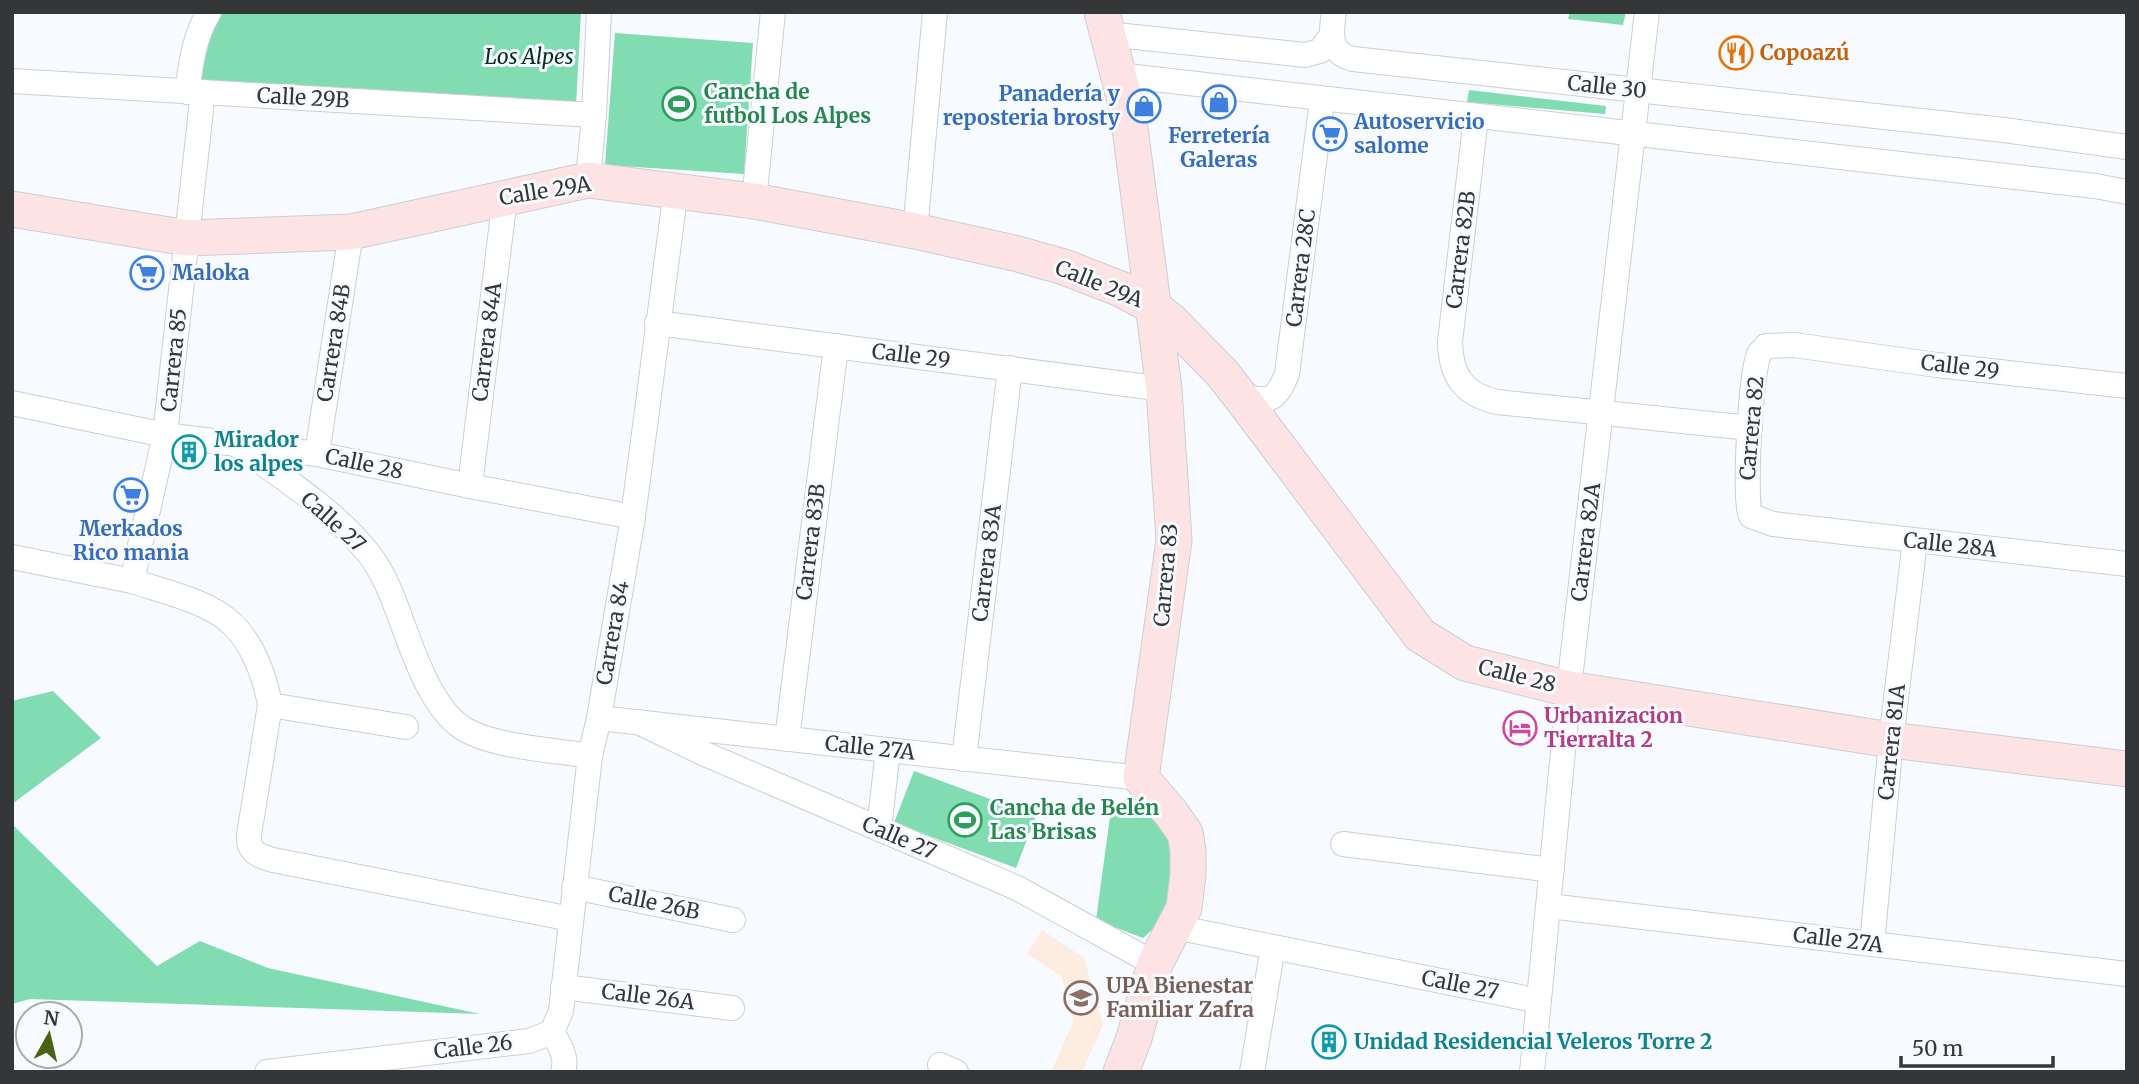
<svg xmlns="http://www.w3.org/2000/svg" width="2139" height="1084" font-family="Merriweather,serif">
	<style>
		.education { fill: #fdede0 }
		.green { fill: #82dcb1 }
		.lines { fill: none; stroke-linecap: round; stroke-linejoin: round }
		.street-casing { stroke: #cacfd3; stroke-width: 26 }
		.secondary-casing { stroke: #cacfd3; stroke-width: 37 }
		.street { stroke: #fff; stroke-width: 24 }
		.secondary { stroke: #fee3e4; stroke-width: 35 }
		.labels { text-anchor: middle; stroke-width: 6; stroke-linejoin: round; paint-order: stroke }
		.food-label { font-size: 21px; font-weight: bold; fill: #c56008; stroke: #f7fbff; text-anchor: start }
		.park-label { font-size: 21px; font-style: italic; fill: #033320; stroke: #f7fbff }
		.street-label { font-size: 21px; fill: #343638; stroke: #f7fbff }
		.leisure-label { font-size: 21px; font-weight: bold; fill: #27864d; stroke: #f7fbff; text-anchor: start }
		.shop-label { font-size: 21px; font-weight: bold; fill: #366cbe; stroke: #f7fbff; text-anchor: start }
		.culture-label { font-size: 21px; font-weight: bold; fill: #0d838f; stroke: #f7fbff; text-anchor: start }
		.hotel-label { font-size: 21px; font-weight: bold; fill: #b23c85; stroke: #f7fbff; text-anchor: start }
		.education-label { font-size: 21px; font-weight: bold; fill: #785e54; stroke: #f7fbff; text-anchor: start }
	</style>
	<rect width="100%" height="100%" fill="#f7fbff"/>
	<!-- education -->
	<polygon class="education" points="1042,930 1084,958 1103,1025 1082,1072 1051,1072 1074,1020 1061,976 1027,954"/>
	<!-- green -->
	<g class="green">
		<polygon points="219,12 581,12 576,105 201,83 206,42"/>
		<polygon points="1570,12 1626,12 1623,25 1568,19"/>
		<polygon points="615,33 753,43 744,174 605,165"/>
		<polygon points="1469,90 1606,106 1605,114 1467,102"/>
		<polygon points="53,691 101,738 12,804 12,701"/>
		<polygon points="914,771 1036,816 1016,868 894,823"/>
		<polygon points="1135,801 1154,814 1170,834 1177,892 1164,919 1143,938 1096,920 1112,802"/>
		<polygon points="12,824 157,966 200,941 268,968 480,1014 30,999 12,1004"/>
	</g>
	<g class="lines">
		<defs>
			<g id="street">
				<path d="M1334,12c-3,21 -6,41 19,47l651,71 123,17"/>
				<polyline points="1107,34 1305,55 1320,51 1331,36"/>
				<polyline points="1118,75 2095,186 2127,192"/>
				<polyline points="12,81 594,115"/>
				<path d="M187,92c4,-29 7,-55 22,-80"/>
				<path d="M203,92l-38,343 -33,146c30,10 76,20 99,42 22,20 34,54 39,82l136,22"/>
				<path d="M1476,117l-26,225c1,34 13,52 47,60l253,26"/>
				<polyline points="588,180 594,115 599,12"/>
				<polyline points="754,201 773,12"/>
				<polyline points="915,231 935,12"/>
				<polyline points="657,323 1164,389"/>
				<path d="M2127,386l-190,-21 -143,-20 -28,1c-2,3 -5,5 -7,8 -8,17 -16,148 -8,162l22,8 354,40"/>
				<path d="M1240,396c29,6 35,7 47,-22l35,-274"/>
				<polyline points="12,403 165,435 317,454 470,486 633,517"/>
				<path d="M238,446c45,32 96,64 131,108 18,23 28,55 38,82 11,29 27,72 54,91 29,20 94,23 129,29"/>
				<polyline points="317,454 351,232"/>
				<polyline points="470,486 505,197"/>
				<polyline points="12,557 132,581"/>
				<path d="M270,705l-21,130c-1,17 9,21 24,25l298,59"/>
				<polyline points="599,718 1141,778"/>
				<polyline points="638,722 705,754 1017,888 1155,964"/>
				<polyline points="787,739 836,346"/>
				<polyline points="964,759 1010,368"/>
				<polyline points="879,829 888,750"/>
				<polyline points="1343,844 1552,870"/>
				<polyline points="574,887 733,920"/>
				<polyline points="1549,906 2127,974"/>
				<polyline points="1175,927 1539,1001"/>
				<polyline points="1872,944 1891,740 1915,541"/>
				<polyline points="563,987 732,1008"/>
				<polyline points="940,1065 956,1072"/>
				<polyline points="267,1072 529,1041 552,1032"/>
				<path d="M563,1072c5,-16 -4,-27 -11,-40l9,-21 29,-255 9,-38 34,-201 43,-327"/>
				<polyline points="1252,1072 1273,947"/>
				<polyline points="1532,1072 1570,679 1647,12"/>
			</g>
			<g id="secondary">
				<polyline points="1102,12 1128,113 1164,389 1174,540 1141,778 1171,813 1185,833 1188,850 1188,875 1184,908 1155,964 1134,1038 1121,1072"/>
				<polyline points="12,209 187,238 351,232 588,180 754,201 915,231 1018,254 1064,267 1123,290 1152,306 1170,320 1222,373 1240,396 1420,635 1465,663 1569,689 1891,740 2127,769"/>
			</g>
		</defs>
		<!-- street casing -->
		<use href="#street" class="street-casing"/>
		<!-- secondary casing -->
		<use href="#secondary" class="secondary-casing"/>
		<!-- street -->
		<use href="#street" class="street"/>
		<!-- secondary -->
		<use href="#secondary" class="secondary"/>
	</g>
	<!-- icons -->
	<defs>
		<symbol id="restaurant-ring" viewBox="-11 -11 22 22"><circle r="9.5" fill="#f7fbff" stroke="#e8710a" stroke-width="1.5"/><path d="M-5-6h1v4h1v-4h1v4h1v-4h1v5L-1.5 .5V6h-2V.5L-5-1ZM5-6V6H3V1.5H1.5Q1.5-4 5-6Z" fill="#e8710a"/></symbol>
		<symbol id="shop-ring" viewBox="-11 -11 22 22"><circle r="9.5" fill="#f7fbff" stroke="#3f7fe0" stroke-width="1.5"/><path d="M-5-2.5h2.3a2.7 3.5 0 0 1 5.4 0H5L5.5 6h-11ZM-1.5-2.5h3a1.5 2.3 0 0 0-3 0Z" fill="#3f7fe0"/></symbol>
		<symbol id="stadium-ring" viewBox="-11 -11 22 22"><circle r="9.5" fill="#f7fbff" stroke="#2e9e5b" stroke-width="1.5"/><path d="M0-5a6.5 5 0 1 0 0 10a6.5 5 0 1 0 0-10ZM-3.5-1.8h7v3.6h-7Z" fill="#2e9e5b"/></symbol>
		<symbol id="supermarket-ring" viewBox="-11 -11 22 22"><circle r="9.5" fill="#f7fbff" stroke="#3f7fe0" stroke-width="1.5"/><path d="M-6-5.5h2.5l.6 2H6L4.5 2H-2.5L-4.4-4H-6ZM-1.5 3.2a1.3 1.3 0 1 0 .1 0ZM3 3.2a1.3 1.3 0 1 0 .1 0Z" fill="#3f7fe0"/></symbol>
		<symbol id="building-ring" viewBox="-11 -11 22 22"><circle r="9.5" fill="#f7fbff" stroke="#0f9aa8" stroke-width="1.5"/><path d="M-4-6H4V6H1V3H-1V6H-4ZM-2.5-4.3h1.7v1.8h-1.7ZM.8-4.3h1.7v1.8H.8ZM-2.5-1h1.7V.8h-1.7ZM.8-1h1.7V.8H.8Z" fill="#0f9aa8"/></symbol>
		<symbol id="hotel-ring" viewBox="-11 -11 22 22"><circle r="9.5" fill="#f7fbff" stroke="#d1479c" stroke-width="1.5"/><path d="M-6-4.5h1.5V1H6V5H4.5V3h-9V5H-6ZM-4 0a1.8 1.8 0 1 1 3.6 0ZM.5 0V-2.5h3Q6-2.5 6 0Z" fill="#d1479c"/></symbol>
		<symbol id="school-ring" viewBox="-11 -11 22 22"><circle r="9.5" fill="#f7fbff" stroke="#8d6e63" stroke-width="1.5"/><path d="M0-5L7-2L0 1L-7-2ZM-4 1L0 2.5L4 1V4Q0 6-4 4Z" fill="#8d6e63"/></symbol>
	</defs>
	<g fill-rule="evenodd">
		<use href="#restaurant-ring" x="1717" y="34" width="38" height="38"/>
		<use href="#shop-ring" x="1200" y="83" width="38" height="38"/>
		<use href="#stadium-ring" x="660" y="85" width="38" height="38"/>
		<use href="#shop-ring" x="1125" y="87" width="38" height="38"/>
		<use href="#supermarket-ring" x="1311" y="115" width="38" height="38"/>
		<use href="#supermarket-ring" x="128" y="254" width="38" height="38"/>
		<use href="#building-ring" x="170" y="433" width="38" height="38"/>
		<use href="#supermarket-ring" x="112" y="476" width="38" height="38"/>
		<use href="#hotel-ring" x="1501" y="709" width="38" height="38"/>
		<use href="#stadium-ring" x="946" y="801" width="38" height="38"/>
		<use href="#school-ring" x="1062" y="979" width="38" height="38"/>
		<use href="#building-ring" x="1310" y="1023" width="38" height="38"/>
	</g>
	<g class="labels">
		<!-- food labels -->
		<g class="food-label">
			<text x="1760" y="60">Copoazú</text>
		</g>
		<!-- park labels -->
		<g class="park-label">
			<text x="529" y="64">Los Alpes</text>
		</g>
		<!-- street labels -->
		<g class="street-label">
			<text transform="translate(1607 87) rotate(6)" y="7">Calle 30</text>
			<text transform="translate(303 98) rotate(3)" y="7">Calle 29B</text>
			<text transform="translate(545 191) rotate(-9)" y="7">Calle 29A</text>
			<text transform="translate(1461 250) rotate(-83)" y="7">Carrera 82B</text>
			<text transform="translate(1301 268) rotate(-83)" y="7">Carrera 28C</text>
			<text transform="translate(1099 284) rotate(22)" y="7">Calle 29A</text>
			<text transform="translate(487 342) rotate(-83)" y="7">Carrera 84A</text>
			<text transform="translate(334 343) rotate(-81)" y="7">Carrera 84B</text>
			<text transform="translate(911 356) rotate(7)" y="7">Calle 29</text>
			<text transform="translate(174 360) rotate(-84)" y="7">Carrera 85</text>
			<text transform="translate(1960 367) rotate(7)" y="7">Calle 29</text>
			<text transform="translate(1752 428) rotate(-85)" y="7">Carrera 82</text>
			<text transform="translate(364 464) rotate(12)" y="7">Calle 28</text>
			<text transform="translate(333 522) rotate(42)" y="7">Calle 27</text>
			<text transform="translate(811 542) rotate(-83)" y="7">Carrera 83B</text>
			<text transform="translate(1586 542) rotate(-83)" y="7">Carrera 82A</text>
			<text transform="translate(1950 545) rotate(6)" y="7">Calle 28A</text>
			<text transform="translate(987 563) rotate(-83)" y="7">Carrera 83A</text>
			<text transform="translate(1166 575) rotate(-85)" y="7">Carrera 83</text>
			<text transform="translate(613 633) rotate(-80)" y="7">Carrera 84</text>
			<text transform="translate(1517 676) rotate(14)" y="7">Calle 28</text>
			<text transform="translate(1892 742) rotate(-84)" y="7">Carrera 81A</text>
			<text transform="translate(870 748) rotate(6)" y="7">Calle 27A</text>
			<text transform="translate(899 838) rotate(23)" y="7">Calle 27</text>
			<text transform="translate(654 903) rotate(12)" y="7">Calle 26B</text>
			<text transform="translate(1838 940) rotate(7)" y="7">Calle 27A</text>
			<text transform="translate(1460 985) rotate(11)" y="7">Calle 27</text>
			<text transform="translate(648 997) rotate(7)" y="7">Calle 26A</text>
			<text transform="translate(473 1047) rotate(-7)" y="7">Calle 26</text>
		</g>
		<!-- leisure labels -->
		<g class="leisure-label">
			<text x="704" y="99">Cancha de<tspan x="704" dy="24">futbol Los Alpes</tspan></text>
			<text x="990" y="815">Cancha de Belén<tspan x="990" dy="24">Las Brisas</tspan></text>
		</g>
		<!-- shop labels -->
		<g class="shop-label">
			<text x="1120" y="101" text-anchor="end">Panadería y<tspan x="1120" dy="24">reposteria brosty</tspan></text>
			<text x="1354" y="129">Autoservicio<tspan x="1354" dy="24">salome</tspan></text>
			<text x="1219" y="143" text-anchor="middle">Ferretería<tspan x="1219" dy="24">Galeras</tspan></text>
			<text x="172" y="280">Maloka</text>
			<text x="131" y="536" text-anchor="middle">Merkados<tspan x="131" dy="24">Rico mania</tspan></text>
		</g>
		<!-- culture labels -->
		<g class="culture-label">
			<text x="214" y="447">Mirador<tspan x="214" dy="24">los alpes</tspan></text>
			<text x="1354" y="1049">Unidad Residencial Veleros Torre 2</text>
		</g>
		<!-- hotel labels -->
		<g class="hotel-label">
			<text x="1544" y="723">Urbanizacion<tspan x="1544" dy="24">Tierralta 2</tspan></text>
		</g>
		<!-- education labels -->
		<g class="education-label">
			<text x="1106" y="993">UPA Bienestar<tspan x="1106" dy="24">Familiar Zafra</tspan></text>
		</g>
	</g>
	<!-- border -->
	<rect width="2139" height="1084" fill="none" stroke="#343638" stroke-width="28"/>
	<!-- north arrow -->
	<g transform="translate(49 1035) rotate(8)"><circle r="33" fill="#f7fbff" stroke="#a9acaf" stroke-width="2"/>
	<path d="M0-5L12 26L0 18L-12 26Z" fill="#496313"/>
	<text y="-10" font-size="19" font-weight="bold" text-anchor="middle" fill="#343638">N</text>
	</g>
	<!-- scale -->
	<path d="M1901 1056v10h152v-10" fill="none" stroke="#343638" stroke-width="3.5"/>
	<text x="1912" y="1056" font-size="21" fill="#343638" stroke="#f7fbff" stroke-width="5" paint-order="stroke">50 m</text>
</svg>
